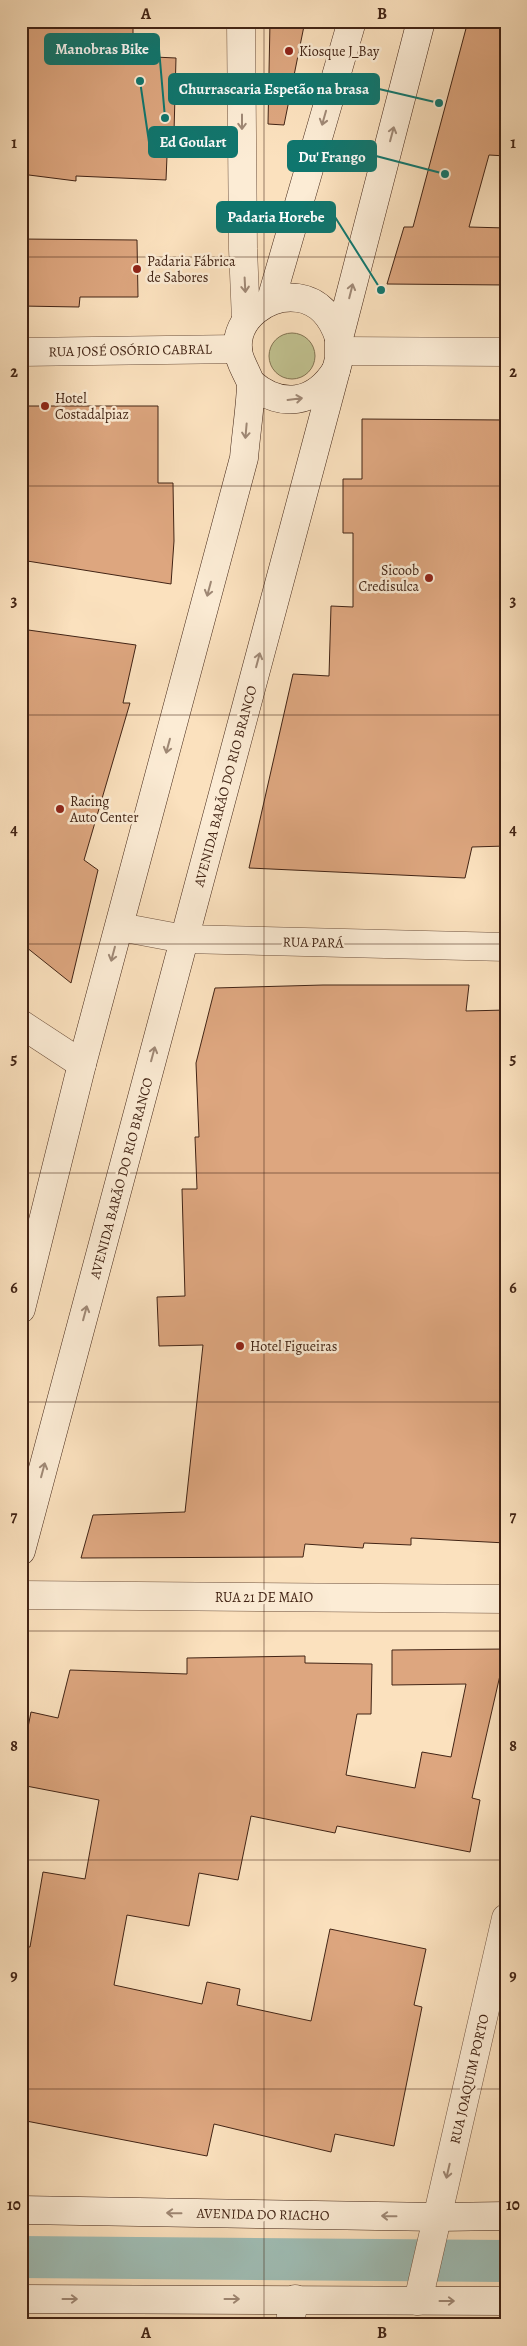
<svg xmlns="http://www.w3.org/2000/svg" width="527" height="2346" font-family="Alegreya,serif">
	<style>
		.green { fill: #c1c290; stroke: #827352 }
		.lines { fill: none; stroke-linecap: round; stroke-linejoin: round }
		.canal { stroke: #9fbdb5; stroke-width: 42 }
		.building { fill: #dda67f; stroke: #422415 }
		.minor-casing { stroke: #70533f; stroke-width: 29 }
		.tertiary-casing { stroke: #70533f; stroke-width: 29 }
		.secondary-casing { stroke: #422415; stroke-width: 29 }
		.minor { stroke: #fcecd5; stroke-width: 28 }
		.tertiary { stroke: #fcecd5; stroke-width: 28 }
		.secondary { stroke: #fcecd5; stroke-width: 28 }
		.oneway { stroke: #9f8875 }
		.grid { fill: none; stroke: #422415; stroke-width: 1; stroke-opacity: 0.55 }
		.poi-dot { fill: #8f2418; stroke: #fcecd5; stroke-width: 2 }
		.labels { text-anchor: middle; stroke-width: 5; stroke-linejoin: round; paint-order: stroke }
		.poi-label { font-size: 14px; fill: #422415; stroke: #fcecd5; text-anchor: start }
		.street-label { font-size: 14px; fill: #422415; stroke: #fcecd5 }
		.leader { fill: none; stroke: #0f766e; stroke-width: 2 }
		.callout-dot { fill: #0f766e; stroke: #fcecd5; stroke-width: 2 }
		.callout { fill: #0f766e; stroke: #0f766e; stroke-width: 2 }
		.callout-label { font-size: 15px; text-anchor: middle; font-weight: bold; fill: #fff }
		.neatline { fill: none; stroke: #422415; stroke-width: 2 }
		.grid-label { font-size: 16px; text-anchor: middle; font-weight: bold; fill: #422415 }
	</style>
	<rect width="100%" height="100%" fill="#fbe1be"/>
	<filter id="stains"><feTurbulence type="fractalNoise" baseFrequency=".004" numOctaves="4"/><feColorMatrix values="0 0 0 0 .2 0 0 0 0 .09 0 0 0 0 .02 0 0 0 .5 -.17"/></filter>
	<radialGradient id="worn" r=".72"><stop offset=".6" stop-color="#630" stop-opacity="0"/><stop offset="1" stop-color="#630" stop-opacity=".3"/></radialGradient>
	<!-- green -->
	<circle class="green" cx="292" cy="356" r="23"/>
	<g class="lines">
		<!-- canal -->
		<polyline class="canal" points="21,2257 506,2261"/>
	</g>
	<!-- building -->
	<g class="building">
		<polygon points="21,21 133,21 133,56 176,58 174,132 168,132 166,180 76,176 76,181 21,174"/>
		<polygon points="270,21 305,21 284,125 268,124"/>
		<polygon points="468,21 506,21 506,156 489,155 469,227 506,228 506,285 387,284 404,227 413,227"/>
		<polygon points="21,239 137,240 138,297 80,297 79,307 21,306"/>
		<polygon points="21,406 158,406 158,483 173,483 174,541 171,584 21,560"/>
		<polygon points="362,419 506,420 506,846 472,847 465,878 249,868 293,674 329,676 331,606 353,607 353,533 343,533 343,479 362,479"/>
		<polygon points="21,629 136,645 123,703 130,703 84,860 98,870 71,983 21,943"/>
		<polygon points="323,985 469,985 466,1011 506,1010 506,1543 411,1538 411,1545 364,1543 363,1548 305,1544 303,1557 81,1558 93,1515 185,1512 203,1345 159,1346 157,1297 185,1296 182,1189 197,1189 195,1137 199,1137 196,1063 215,988"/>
		<polygon points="506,1649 472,1798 480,1800 470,1852 337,1826 335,1833 251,1816 238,1880 199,1873 189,1926 127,1915 114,1985 202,2004 207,1982 240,1989 237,2005 311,2021 330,1929 426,1949 414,2005 422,2007 394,2146 335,2134 331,2152 214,2124 207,2156 21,2120 21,1946 30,1947 43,1872 85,1879 99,1800 21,1785 21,1763 31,1712 58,1718 70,1670 187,1674 187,1658 305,1656 305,1663 372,1664 371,1714 357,1714 346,1775 415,1788 422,1752 451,1757 466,1684 392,1685 392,1650"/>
	</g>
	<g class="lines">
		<defs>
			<g id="minor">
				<polyline points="241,21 243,249 246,320"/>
				<polyline points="21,352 238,349"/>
				<polyline points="120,927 184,939 506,947"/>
				<polyline points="21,1024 82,1064"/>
				<polyline points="21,1595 506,1599"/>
				<polyline points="418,2301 506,1918"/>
				<polyline points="289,2325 295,2299"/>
			</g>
			<polyline id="tertiary" points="340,351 506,352"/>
			<g id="secondary">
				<polyline points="271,300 352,21"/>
				<path d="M251,383c30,26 64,21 85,-13"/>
				<path d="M21,1309l61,-245 162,-606c2,-24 6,-49 7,-72 0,-8 -12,-23 -13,-36 -3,-32 30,-56 60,-52 22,3 35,21 41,40"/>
				<polyline points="21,1551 339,359 339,338 421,21"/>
				<polyline points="21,2210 438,2217 506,2216"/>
				<polyline points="21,2299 506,2301"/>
			</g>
		</defs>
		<!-- minor casing -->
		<use href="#minor" class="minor-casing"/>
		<!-- tertiary casing -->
		<use href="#tertiary" class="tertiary-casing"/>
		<!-- secondary casing -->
		<use href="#secondary" class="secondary-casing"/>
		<!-- minor -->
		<use href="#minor" class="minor"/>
		<!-- tertiary -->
		<use href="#tertiary" class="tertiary"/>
		<!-- secondary -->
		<use href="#secondary" class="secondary"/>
	</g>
	<!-- one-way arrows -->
	<defs><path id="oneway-shaft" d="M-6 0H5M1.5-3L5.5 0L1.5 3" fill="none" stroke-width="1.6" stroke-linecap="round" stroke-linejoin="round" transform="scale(1.25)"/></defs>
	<g class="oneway">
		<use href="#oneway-shaft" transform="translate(324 118) rotate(106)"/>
		<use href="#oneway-shaft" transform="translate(242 122) rotate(90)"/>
		<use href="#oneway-shaft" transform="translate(392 134) rotate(-75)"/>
		<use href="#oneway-shaft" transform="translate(245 285) rotate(87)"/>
		<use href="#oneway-shaft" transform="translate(351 291) rotate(-76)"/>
		<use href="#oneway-shaft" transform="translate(295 399) rotate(-7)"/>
		<use href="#oneway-shaft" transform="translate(246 431) rotate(95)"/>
		<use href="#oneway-shaft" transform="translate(209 589) rotate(105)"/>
		<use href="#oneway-shaft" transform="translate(258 660) rotate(-75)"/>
		<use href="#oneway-shaft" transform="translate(168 746) rotate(105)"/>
		<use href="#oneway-shaft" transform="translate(113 954) rotate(105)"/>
		<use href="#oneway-shaft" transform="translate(153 1054) rotate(-75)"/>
		<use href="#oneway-shaft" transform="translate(85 1313) rotate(-75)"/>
		<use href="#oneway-shaft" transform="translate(43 1470) rotate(-75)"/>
		<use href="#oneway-shaft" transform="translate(448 2171) rotate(103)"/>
		<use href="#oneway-shaft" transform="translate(174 2213) rotate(-179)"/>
		<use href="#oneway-shaft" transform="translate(389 2216) rotate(-179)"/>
		<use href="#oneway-shaft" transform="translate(70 2299)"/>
		<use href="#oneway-shaft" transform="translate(232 2299)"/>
		<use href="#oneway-shaft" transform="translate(447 2301)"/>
	</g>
	<!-- grid -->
	<path class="grid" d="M264,21v2304M21,257h485M21,486h485M21,715h485M21,944h485M21,1173h485M21,1402h485M21,1631h485M21,1860h485M21,2089h485"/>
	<!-- markers -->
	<g class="poi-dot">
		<circle cx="289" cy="51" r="5"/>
		<circle cx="137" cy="269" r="5"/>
		<circle cx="45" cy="406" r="5"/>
		<circle cx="429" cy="578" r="5"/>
		<circle cx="60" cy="809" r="5"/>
		<circle cx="240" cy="1346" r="5"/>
	</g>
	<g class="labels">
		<!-- poi labels -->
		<g class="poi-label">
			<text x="299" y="56">Kiosque J_Bay</text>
			<text x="147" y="266">Padaria Fábrica<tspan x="147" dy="16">de Sabores</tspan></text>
			<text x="55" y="403">Hotel<tspan x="55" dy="16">Costadalpiaz</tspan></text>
			<text x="419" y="575" text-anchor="end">Sicoob<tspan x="419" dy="16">Credisulca</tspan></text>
			<text x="70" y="806">Racing<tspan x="70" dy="16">Auto Center</tspan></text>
			<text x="250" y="1351">Hotel Figueiras</text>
		</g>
		<!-- street labels -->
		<g class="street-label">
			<text transform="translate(130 350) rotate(-1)" y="5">RUA JOSÉ OSÓRIO CABRAL</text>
			<text transform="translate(225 786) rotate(-75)" y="5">AVENIDA BARÃO DO RIO BRANCO</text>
			<text transform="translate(313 942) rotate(1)" y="5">RUA PARÁ</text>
			<text transform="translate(121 1178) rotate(-75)" y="5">AVENIDA BARÃO DO RIO BRANCO</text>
			<text x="264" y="1602">RUA 21 DE MAIO</text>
			<text transform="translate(469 2079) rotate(-77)" y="5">RUA JOAQUIM PORTO</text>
			<text transform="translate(263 2214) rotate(1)" y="5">AVENIDA DO RIACHO</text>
		</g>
	</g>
	<!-- callouts -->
	<path class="leader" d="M165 118L159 49M439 103L379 89M140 81L149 142M445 174L376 156M381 290L335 217"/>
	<g class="callout-dot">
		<circle cx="165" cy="118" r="5"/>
		<circle cx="439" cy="103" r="5"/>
		<circle cx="140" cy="81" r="5"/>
		<circle cx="445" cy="174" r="5"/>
		<circle cx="381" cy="290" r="5"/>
	</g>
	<g class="callout">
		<rect x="45" y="34" width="114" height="30" rx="5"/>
		<rect x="169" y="74" width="210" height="30" rx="5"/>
		<rect x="149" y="127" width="88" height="30" rx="5"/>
		<rect x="288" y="141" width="88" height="30" rx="5"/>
		<rect x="217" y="202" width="118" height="30" rx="5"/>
	</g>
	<g class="callout-label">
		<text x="102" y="54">Manobras Bike</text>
		<text x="274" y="94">Churrascaria Espetão na brasa</text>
		<text x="193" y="147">Ed Goulart</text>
		<text x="332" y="162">Du' Frango</text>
		<text x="276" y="222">Padaria Horebe</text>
	</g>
	<!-- margin -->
	<rect width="527" height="2346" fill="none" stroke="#fbe1be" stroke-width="55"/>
	<rect x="28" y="28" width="472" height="2290" class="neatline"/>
	<g class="grid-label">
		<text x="146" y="19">A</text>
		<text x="382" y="19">B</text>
		<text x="14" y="148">1</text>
		<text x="513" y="148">1</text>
		<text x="14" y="377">2</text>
		<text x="513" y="377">2</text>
		<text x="14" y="606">3</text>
		<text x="513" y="606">3</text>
		<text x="14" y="835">4</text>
		<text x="513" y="835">4</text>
		<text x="14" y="1064">5</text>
		<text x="513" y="1064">5</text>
		<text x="14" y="1293">6</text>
		<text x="513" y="1293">6</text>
		<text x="14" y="1522">7</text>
		<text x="513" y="1522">7</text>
		<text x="14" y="1751">8</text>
		<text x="513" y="1751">8</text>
		<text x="14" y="1981">9</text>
		<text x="513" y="1981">9</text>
		<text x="14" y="2210">10</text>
		<text x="513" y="2210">10</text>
		<text x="146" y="2338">A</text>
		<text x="382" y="2338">B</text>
	</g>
	<rect width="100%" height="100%" filter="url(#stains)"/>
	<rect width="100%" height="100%" fill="url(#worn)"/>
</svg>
